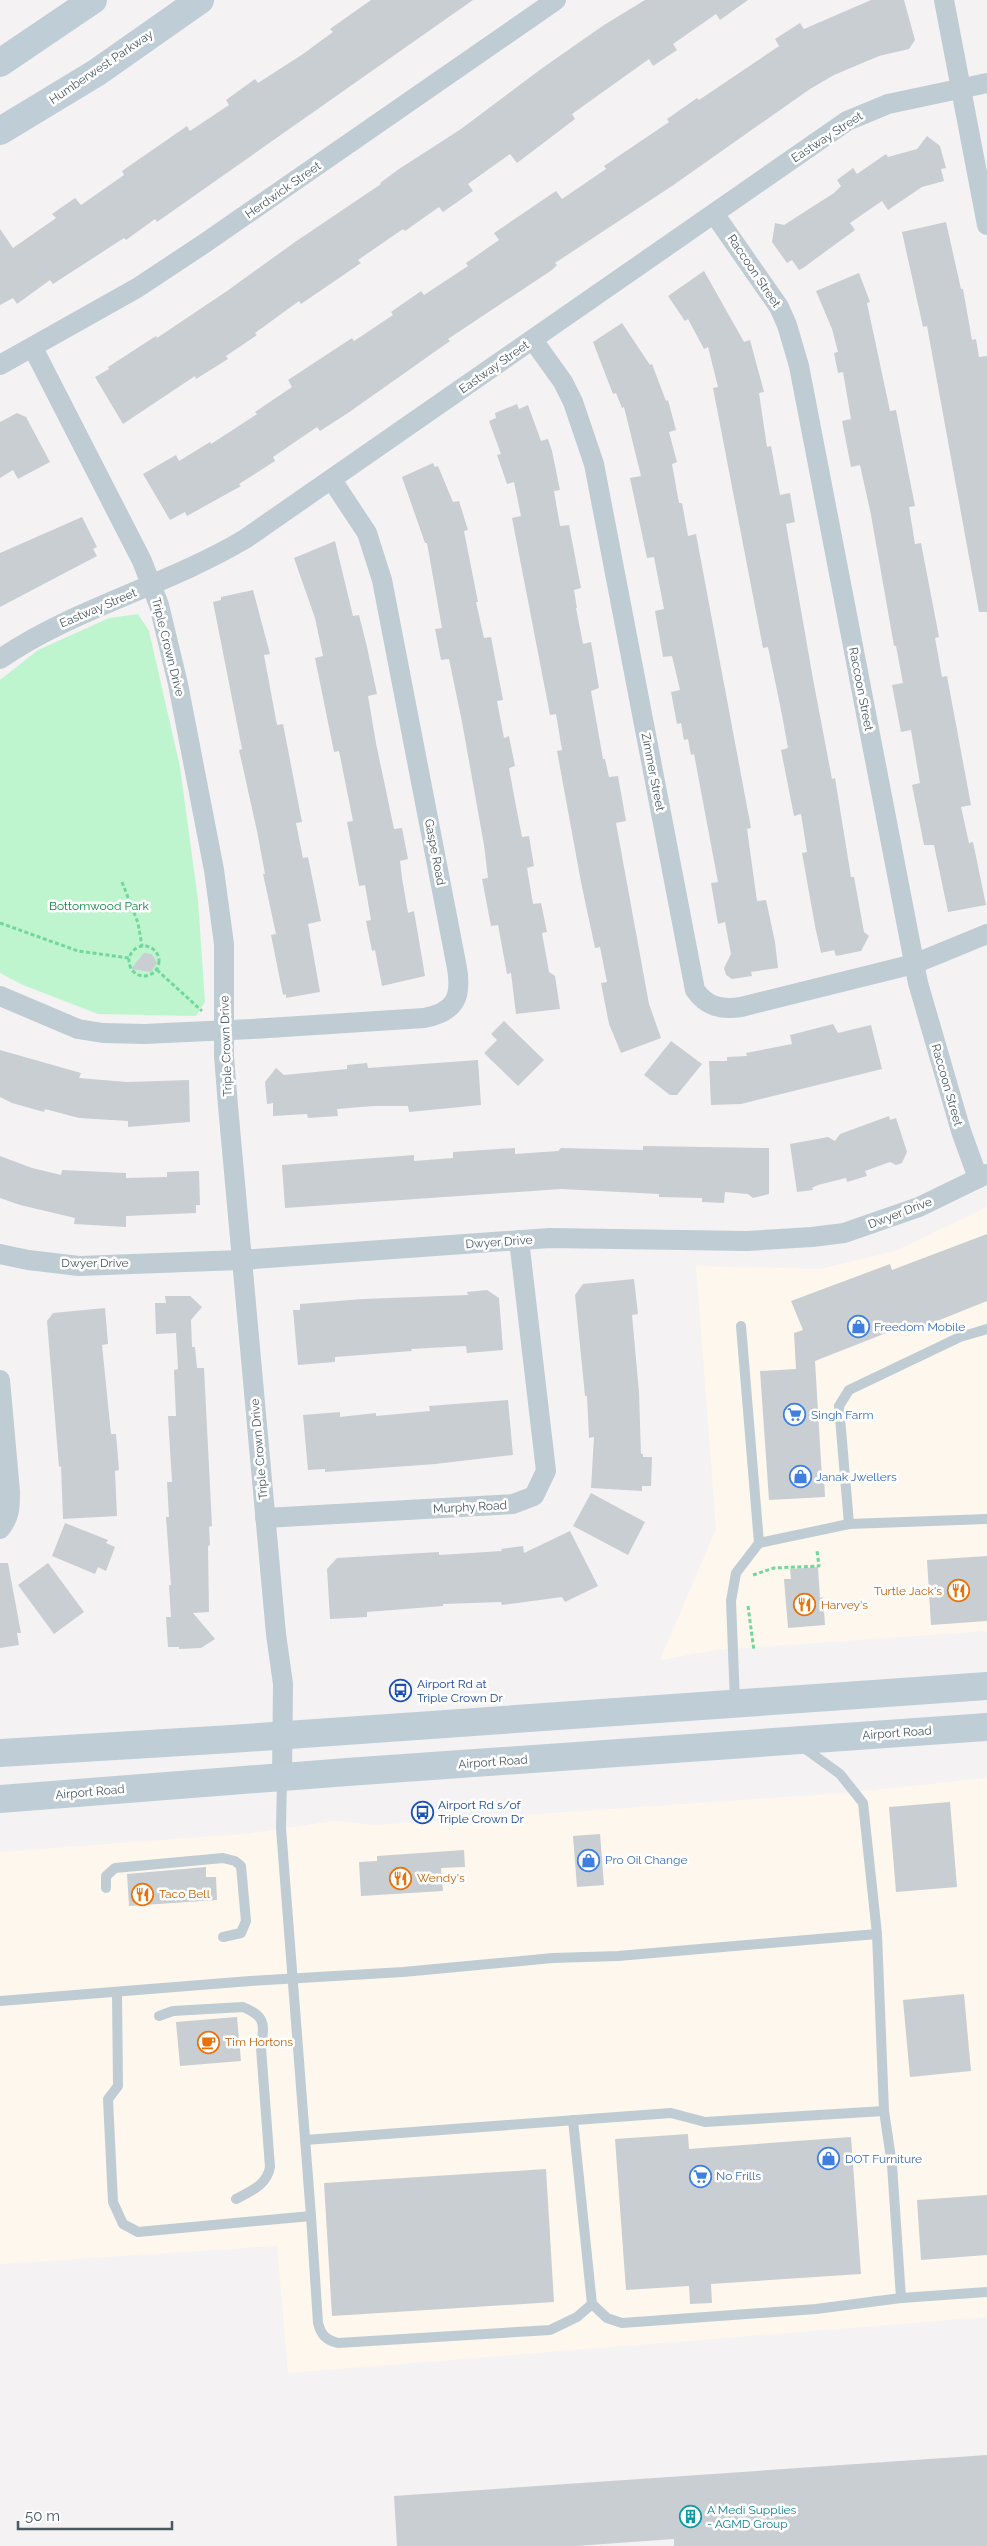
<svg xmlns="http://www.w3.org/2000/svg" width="987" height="2546" font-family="Raleway,sans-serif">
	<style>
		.commercial { fill: #fef7ed }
		.green { fill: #bef5ce }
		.building { fill: #c9ced2 }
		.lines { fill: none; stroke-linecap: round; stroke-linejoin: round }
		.path { stroke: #72d79a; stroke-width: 3; stroke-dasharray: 4 2.5; stroke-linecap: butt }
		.lane { stroke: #bfccd3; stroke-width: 10 }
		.street { stroke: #bfccd3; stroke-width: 20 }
		.secondary { stroke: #bfcdd7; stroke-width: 28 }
		.labels { text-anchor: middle; stroke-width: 5; stroke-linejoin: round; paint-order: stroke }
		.street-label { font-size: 12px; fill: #485962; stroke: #fff }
		.park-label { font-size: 12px; fill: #0e883e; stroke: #fff }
		.shop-label { font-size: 12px; fill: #366cbe; stroke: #fff; text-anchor: start }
		.food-label { font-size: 12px; fill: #c56008; stroke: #fff; text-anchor: start }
		.transit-label { font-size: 12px; fill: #164399; stroke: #fff; text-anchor: start }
		.culture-label { font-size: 12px; fill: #0d838f; stroke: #fff; text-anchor: start }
	</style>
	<rect width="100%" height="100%" fill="#f5f2f3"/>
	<!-- commercial -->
	<g class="commercial">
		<polygon points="987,1207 987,1631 717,1650 660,1660 716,1529 696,1266 820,1269 895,1251"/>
		<polygon points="987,1778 987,2317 288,2373 277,2246 0,2264 0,1852 243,1834 335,1821 375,1825 845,1793"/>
	</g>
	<!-- green -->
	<polygon class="green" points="138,614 149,631 180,767 198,900 205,1002 196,1016 98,1014 23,985 0,973 0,680 38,650 109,618"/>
	<!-- building -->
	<g class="building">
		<polygon points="371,0 473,0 157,222 155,219 126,240 124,238 53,284 50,280 17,304 13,298 0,305 0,229 13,248 56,218 52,214 75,198 81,205 124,175 122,171 187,126 190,131 229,105 226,100 255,79 258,83 303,54 333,32 330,29"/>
		<polygon points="645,0 748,0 720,20 716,14 673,44 677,50 653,66 649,59 572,114 575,119 517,163 510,154 468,184 473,191 443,212 439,207 405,231 403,229 358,260 361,263 301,304 299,301 255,333 257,335 226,356 228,359 196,379 195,376 123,424 95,377 109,369 108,367 156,336 157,338 227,291 295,242 381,184 380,183 399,169 461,129 541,69 604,25"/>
		<polygon points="871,0 904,0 915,40 909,49 879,56 834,75 810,89 672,186 555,263 557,265 552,270 448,339 450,341 348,413 320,431 317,427 273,457 275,461 239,484 241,486 187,516 185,512 170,520 143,474 176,455 179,461 210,442 211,444 257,414 255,412 292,387 288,380 352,338 354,341 393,315 391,312 421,291 424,295 468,266 466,263 499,240 494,233 556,191 562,199 606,169 604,166 669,122 667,119 697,98 699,100 779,46 775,39 800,23 804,29"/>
		<polygon points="927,136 940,146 946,168 941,169 944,181 922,187 888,210 882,201 850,223 855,230 803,268 799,270 792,260 787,263 772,242 775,223 784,225 834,193 841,186 837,180 853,168 857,174 886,154 888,157 917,149"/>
		<polygon points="946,222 961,289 963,289 972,340 976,339 979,357 987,356 987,612 979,612 927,326 923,327 902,232"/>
		<polygon points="704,271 744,342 750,340 764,392 759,393 767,447 771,446 780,495 790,493 795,522 786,524 813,679 832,779 835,778 851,877 854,877 864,932 869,936 861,951 836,956 834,950 821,953 815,926 802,853 807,852 801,814 794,816 781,750 788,748 782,715 768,647 763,648 713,388 718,387 708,347 704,349 688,319 685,321 668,296"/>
		<polygon points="859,273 870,302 867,303 890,411 896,410 915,506 909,507 915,544 921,543 939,637 935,638 942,677 947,676 971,805 961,807 969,843 973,842 986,905 948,912 934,845 924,845 912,785 920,783 911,730 901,732 892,685 903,683 896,646 894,646 871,515 860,465 851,467 842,421 851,419 843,372 838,373 834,353 838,352 832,329 816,291"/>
		<polygon points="622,323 650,365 652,364 666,401 668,400 676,430 669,432 677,462 672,464 679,503 682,503 688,536 696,534 751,828 747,829 757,901 766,900 775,942 778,968 751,972 752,976 732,979 726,975 724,968 731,954 725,922 718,924 711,883 718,882 694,754 691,755 688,739 684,740 681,723 677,724 671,692 680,690 672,656 663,657 655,611 664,609 654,557 647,558 630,478 641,476 624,407 622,408 616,393 613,394 593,342"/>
		<polygon points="517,404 519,409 528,405 541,441 548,439 552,451 560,490 554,491 560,526 569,525 581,588 574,590 577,608 576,608 583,644 591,642 599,688 591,691 603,759 605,759 609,777 618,776 626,821 616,823 649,1004 661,1038 621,1053 609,1024 601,983 607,982 600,947 595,948 581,882 557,751 562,750 556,714 550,715 512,518 521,516 514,482 507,484 497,455 501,454 489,421 496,418 495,413"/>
		<polygon points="17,413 26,417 50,462 18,479 13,470 0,478 0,422"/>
		<polygon points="433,463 435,467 438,466 453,502 459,501 468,530 464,531 478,602 476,602 484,638 491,637 503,700 497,701 504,738 509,736 515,766 509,768 515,801 522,837 529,836 534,866 527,868 533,904 541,903 547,932 542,933 549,972 555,976 560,1009 516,1014 511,973 507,974 498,925 491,926 482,879 488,878 484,845 462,722 449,659 441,660 435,629 442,628 427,543 425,543 402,477"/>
		<polygon points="82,517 97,547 93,549 97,556 0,607 0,553"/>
		<polygon points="335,541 353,616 359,615 367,647 377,694 368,696 376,743 394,829 402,828 408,859 400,861 402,878 408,913 414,911 425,976 382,986 375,950 372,951 366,921 371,920 365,885 359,886 347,822 353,821 339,751 334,752 315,658 323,656 315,618 294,558"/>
		<polygon points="253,590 270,654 264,655 277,725 283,724 302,822 296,823 303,858 308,857 321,921 308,924 320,992 286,998 286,994 283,995 271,935 276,934 263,874 265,874 257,831 239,750 242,749 213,602 221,600 221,597"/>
		<polygon points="144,953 152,954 157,963 151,972 131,969"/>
		<polygon points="504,1021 544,1060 518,1086 484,1053 497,1040 491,1034"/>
		<polygon points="833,1024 838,1033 871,1025 882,1069 741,1104 711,1105 709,1061 727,1061 727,1057 747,1056 746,1053 792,1044 790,1035"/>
		<polygon points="671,1041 702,1064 677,1095 670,1095 644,1075"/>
		<polygon points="0,1050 81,1073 79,1078 127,1082 189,1080 190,1122 128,1127 128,1121 79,1118 45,1109 44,1112 12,1103 0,1097"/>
		<polygon points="478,1060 481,1105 409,1112 408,1106 374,1106 337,1109 338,1116 308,1118 307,1114 273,1116 273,1103 267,1104 265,1082 276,1068 284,1075 347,1069 347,1065 367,1063 368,1068"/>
		<polygon points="889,1116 890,1120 896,1118 907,1152 902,1163 896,1165 890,1162 865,1171 867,1176 847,1182 846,1178 818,1185 812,1188 813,1190 797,1192 790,1144 828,1137 835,1141 840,1134"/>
		<polygon points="643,1146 769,1148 769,1194 753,1198 748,1194 725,1192 724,1203 702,1202 702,1198 659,1197 659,1194 561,1189 285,1208 282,1165 414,1155 414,1161 453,1158 453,1152 515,1148 515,1154 558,1151 561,1148 643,1150"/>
		<polygon points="0,1156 32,1168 61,1175 62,1170 126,1173 126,1178 167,1177 167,1172 199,1171 200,1205 196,1205 196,1213 126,1216 126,1227 74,1224 75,1218 20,1205 0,1198"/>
		<polygon points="987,1234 987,1301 912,1331 909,1324 815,1361 822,1478 824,1477 825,1497 769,1500 760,1371 796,1369 794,1333 803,1330 791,1301 890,1264 892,1270"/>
		<polygon points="634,1279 638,1314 632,1315 639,1392 641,1454 643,1454 643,1457 652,1457 651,1486 642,1486 642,1491 591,1488 594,1437 589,1438 587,1396 585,1396 575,1295 583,1284"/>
		<polygon points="487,1290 499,1298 503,1350 467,1353 466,1346 411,1349 412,1351 335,1357 335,1362 298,1365 293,1310 300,1310 300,1304 363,1299 468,1295 467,1292"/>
		<polygon points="165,1296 190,1296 202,1307 191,1320 192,1347 195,1347 197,1368 204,1368 212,1526 209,1527 210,1545 208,1546 209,1612 193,1613 215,1639 201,1648 179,1649 179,1647 168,1647 166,1617 171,1617 169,1585 171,1585 166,1517 169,1517 167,1482 172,1482 168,1416 176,1416 174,1370 178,1369 176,1333 156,1334 155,1303 166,1303"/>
		<polygon points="105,1308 108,1344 102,1345 111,1434 116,1434 119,1470 115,1471 117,1516 63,1519 61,1466 59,1467 47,1321 53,1313"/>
		<polygon points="508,1400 513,1455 435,1464 325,1472 325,1469 308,1470 303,1415 340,1412 340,1417 376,1413 376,1416 430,1411 429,1406"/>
		<polygon points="591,1493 645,1522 628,1555 573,1526"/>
		<polygon points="65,1523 108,1540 106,1543 115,1547 106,1571 98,1567 95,1574 52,1556"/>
		<polygon points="570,1531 598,1586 565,1602 562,1597 502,1605 501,1602 443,1604 443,1606 367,1612 367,1617 330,1619 327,1569 337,1558 439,1552 439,1555 502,1551 501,1549 523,1546 524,1553"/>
		<polygon points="987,1556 987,1621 931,1625 927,1560"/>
		<polygon points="0,1563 8,1563 21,1633 17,1633 19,1645 0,1648"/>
		<polygon points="48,1563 84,1612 54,1634 18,1585"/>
		<polygon points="818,1567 820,1598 823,1597 825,1625 788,1628 784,1579 791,1579 790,1569"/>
		<polygon points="950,1802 957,1887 896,1892 889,1807"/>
		<polygon points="600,1834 604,1885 577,1887 573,1836"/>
		<polygon points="464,1850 465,1867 441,1868 443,1891 361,1896 359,1862 377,1861 377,1856"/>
		<polygon points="206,1867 206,1877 216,1877 217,1900 129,1906 127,1874"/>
		<polygon points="964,1994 971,2071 910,2077 903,2000"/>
		<polygon points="237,2017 241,2061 180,2066 176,2022"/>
		<polygon points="688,2134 689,2149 851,2137 861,2274 711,2284 712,2303 690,2304 689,2286 626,2290 615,2139"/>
		<polygon points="546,2169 554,2302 332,2316 324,2183"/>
		<polygon points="987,2195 987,2255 921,2260 917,2200"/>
		<polygon points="987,2455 987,2546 674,2546 674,2539 576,2546 397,2546 394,2496"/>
	</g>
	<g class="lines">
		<!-- path -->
		<g class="path">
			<polyline points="122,882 138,923 142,946"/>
			<polyline points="0,923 78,951 129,958"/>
			<circle cx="144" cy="961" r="15"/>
			<polyline points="157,970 202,1011"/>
			<polyline points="753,1575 774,1568 819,1566 817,1551"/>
			<polyline points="748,1606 754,1651"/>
		</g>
		<!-- lane -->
		<g class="lane">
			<polyline points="741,1326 759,1543 849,1524 987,1519"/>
			<polyline points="849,1524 839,1406 849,1390 960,1337 987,1329"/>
			<polyline points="735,1702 731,1601 736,1573 759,1543"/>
			<polyline points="800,1745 840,1774 863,1803 877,1934"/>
			<polyline points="106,1888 106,1876 115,1868 223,1858 235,1861 241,1866 246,1921 241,1933 223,1937"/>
			<polyline points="117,1992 118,2086 108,2099 113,2202 123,2224 138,2232 311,2216 281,1828 282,1779"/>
			<polyline points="0,2001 250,1981 403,1972 553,1958 618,1956 877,1934 884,2111 892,2165 901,2298 987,2292"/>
			<path d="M159,2016l14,-5 70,-4c24,10 21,18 18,41l9,119c-3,18 -19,24 -34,32"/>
			<polyline points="573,2120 592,2304 607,2318 622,2323 816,2309 901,2298"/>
			<polyline points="305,2140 671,2113 705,2122 884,2111"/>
			<path d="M311,2216l7,107c3,12 8,17 20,20l212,-13 27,-13 15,-13"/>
		</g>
		<!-- street -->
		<g class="street">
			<polyline points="944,0 987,225"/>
			<polyline points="715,215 779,307 787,325 799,366 918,983 961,1131 978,1178"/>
			<path d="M533,340l30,42 10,20 21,62 101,526c12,17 26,20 46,17l173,-43 73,-30"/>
			<polyline points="33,348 142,561 159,605 178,684 214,870 224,944 224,1056 228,1106 276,1634 283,1684 282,1777"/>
			<polyline points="0,365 137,288 205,243 556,0"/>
			<path d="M0,659c74,-51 166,-73 245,-120l602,-418 41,-17 99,-21"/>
			<path d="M0,996l78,33 25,4 41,1 108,-5 172,-11c31,-6 38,-20 33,-50l-75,-388 -15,-47 -35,-53"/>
			<polyline points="0,1254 28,1260 79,1266 240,1260 550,1238 747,1241 812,1237 844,1233 919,1207 987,1174"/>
			<path d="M0,1380l10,112c0,15 0,25 -10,37"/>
			<polyline points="265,1518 513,1504 534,1496 546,1471 519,1240"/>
		</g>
		<!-- secondary -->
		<g class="secondary">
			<polyline points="0,63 93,0"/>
			<polyline points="0,131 96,73 200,0"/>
			<polyline points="0,1753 231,1739 987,1686"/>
			<polyline points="0,1799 347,1772 987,1727"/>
		</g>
	</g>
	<!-- icons -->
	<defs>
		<symbol id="shop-ring" viewBox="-11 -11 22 22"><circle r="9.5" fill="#fff" stroke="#3f7fe0" stroke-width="1.5"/><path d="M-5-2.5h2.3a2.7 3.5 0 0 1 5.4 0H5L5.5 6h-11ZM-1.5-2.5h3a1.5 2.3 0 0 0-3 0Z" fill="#3f7fe0"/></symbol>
		<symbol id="supermarket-ring" viewBox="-11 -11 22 22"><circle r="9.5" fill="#fff" stroke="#3f7fe0" stroke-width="1.5"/><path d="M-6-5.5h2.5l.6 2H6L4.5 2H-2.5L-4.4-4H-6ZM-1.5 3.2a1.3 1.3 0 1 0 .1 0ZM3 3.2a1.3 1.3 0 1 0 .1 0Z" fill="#3f7fe0"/></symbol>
		<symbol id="restaurant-ring" viewBox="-11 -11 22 22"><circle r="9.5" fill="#fff" stroke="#e8710a" stroke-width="1.5"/><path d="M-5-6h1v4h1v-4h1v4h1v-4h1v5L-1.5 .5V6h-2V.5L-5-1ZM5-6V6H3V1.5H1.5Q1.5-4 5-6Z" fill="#e8710a"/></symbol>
		<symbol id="bus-ring" viewBox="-11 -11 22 22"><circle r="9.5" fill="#fff" stroke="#1a4fb4" stroke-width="1.5"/><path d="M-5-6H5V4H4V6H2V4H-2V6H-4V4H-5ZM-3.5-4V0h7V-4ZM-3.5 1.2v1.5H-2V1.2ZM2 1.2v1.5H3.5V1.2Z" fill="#1a4fb4"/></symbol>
		<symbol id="cafe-ring" viewBox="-11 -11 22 22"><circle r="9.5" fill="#fff" stroke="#e8710a" stroke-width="1.5"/><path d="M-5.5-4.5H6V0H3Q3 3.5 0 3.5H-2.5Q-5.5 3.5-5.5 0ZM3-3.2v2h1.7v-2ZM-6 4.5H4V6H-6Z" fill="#e8710a"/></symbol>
		<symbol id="building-ring" viewBox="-11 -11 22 22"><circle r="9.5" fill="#fff" stroke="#0f9aa8" stroke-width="1.5"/><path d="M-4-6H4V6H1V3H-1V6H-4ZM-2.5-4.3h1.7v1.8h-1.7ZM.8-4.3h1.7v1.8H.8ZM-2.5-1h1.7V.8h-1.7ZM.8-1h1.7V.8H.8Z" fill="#0f9aa8"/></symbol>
	</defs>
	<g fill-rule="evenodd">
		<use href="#shop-ring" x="846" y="1314" width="25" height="25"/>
		<use href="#supermarket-ring" x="782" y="1402" width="25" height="25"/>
		<use href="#shop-ring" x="788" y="1464" width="25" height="25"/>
		<use href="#restaurant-ring" x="946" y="1578" width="25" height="25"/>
		<use href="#restaurant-ring" x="792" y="1592" width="25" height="25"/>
		<use href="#bus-ring" x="388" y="1678" width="25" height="25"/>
		<use href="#bus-ring" x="410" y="1800" width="25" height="25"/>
		<use href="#shop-ring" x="576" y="1848" width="25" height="25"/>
		<use href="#restaurant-ring" x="388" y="1866" width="25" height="25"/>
		<use href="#restaurant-ring" x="130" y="1882" width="25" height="25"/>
		<use href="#cafe-ring" x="196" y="2030" width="25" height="25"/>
		<use href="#shop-ring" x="816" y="2146" width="25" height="25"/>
		<use href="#supermarket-ring" x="688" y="2164" width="25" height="25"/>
		<use href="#building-ring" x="678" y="2504" width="25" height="25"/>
	</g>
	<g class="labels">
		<!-- street labels -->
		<g class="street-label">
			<text transform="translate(101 67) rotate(-34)" y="4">Humberwest Parkway</text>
			<text transform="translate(827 137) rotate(-33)" y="4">Eastway Street</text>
			<text transform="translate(283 190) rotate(-35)" y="4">Herdwick Street</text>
			<text transform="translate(754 271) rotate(56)" y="4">Raccoon Street</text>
			<text transform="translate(494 367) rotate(-35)" y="4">Eastway Street</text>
			<text transform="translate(98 608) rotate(-23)" y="4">Eastway Street</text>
			<text transform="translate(168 647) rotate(76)" y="4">Triple Crown Drive</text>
			<text transform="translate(861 689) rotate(79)" y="4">Raccoon Street</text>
			<text transform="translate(653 772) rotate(79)" y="4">Zimmer Street</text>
			<text transform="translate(435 852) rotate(79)" y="4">Gaspe Road</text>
			<text transform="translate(226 1046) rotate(-92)" y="4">Triple Crown Drive</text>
			<text transform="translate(947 1085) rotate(74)" y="4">Raccoon Street</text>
			<text transform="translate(900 1213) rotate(-21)" y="4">Dwyer Drive</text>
			<text transform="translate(499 1242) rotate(-4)" y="4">Dwyer Drive</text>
			<text x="95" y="1267">Dwyer Drive</text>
			<text transform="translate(259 1449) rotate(-95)" y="4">Triple Crown Drive</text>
			<text transform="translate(470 1507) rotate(-3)" y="4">Murphy Road</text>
			<text transform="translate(897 1733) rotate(-4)" y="4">Airport Road</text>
			<text transform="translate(493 1762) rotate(-4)" y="4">Airport Road</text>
			<text transform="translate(90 1792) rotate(-5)" y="4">Airport Road</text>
		</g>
		<!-- park labels -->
		<g class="park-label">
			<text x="99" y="910">Bottomwood Park</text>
		</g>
		<!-- shop labels -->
		<g class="shop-label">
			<text x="874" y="1331">Freedom Mobile</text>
			<text x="811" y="1419">Singh Farm</text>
			<text x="816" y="1481">Janak Jwellers</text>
			<text x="605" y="1864">Pro Oil Change</text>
			<text x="845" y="2163">DOT Furniture</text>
			<text x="716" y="2180">No Frills</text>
		</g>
		<!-- food labels -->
		<g class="food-label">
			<text x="942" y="1595" text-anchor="end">Turtle Jack's</text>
			<text x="821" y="1609">Harvey's</text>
			<text x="417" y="1882">Wendy's</text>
			<text x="159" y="1898">Taco Bell</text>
			<text x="225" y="2046">Tim Hortons</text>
		</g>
		<!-- transit labels -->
		<g class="transit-label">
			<text x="417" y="1688">Airport Rd at<tspan x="417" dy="14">Triple Crown Dr</tspan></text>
			<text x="438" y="1809">Airport Rd s/of<tspan x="438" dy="14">Triple Crown Dr</tspan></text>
		</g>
		<!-- culture labels -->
		<g class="culture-label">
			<text x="707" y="2514">A Medi Supplies<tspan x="707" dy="14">- AGMD Group</tspan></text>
		</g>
	</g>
	<!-- scale -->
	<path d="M18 2521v8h154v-8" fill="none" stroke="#485962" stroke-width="2.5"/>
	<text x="25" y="2521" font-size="15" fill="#485962" stroke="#ffffff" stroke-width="4" paint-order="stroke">50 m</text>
</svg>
